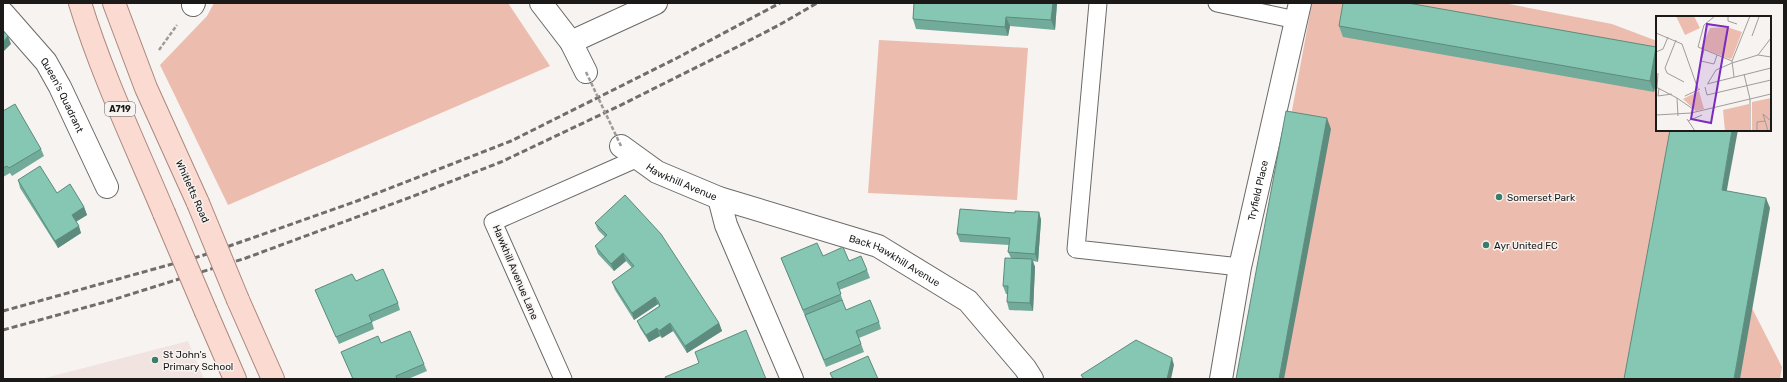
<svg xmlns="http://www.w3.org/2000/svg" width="1787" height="382" font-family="Rubik,sans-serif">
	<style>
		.built { fill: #f1e4e0 }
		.green { fill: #ecbdae }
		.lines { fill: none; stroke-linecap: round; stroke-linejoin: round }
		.lane-casing { stroke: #6b6866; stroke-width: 19 }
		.street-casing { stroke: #6b6866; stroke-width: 24 }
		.primary-casing { stroke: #ab887c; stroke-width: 24 }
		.path { stroke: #9d9a98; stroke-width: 2.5; stroke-dasharray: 4 2; stroke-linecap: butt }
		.lane { stroke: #fff; stroke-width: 17 }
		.street { stroke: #fff; stroke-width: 22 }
		.primary { stroke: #fbdbd1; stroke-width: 22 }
		.rail { stroke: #706e6c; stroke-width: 3; stroke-dasharray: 6 3; stroke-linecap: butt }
		.primary-bridge-casing { stroke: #ab887c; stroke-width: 24; stroke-linecap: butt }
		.path-bridge { stroke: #9d9a98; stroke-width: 2.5; stroke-dasharray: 4 2; stroke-linecap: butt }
		.primary-bridge { stroke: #fbdbd1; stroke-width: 22 }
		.wall { fill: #72ab9a }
		.shaded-wall { fill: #5d8b7d }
		.building { fill: #85c7b3; stroke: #5d8b7d }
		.poi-dot { fill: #3c7c6a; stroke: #f7f3f1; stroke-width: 1.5 }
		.labels { text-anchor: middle; stroke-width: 3; stroke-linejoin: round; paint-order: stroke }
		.shield { fill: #f7f3f1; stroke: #5d5b5a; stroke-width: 1 }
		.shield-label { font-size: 9px; font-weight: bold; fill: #1b1a19 }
		.street-label { font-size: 10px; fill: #1b1a19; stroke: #f7f3f1 }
		.poi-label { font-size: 10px; fill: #1b1a19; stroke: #f7f3f1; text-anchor: start }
		.inset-road { fill: none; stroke: #9f9c9b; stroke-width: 1 }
		.view { fill: #7b2cbf; fill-opacity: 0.15; stroke: #7b2cbf; stroke-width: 2 }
		.inset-edge { fill: none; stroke: #1b1a19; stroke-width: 2 }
	</style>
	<rect width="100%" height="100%" fill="#f7f3f1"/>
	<!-- built -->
	<polygon class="built" points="188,341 204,379 41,379"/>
	<!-- green -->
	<g class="green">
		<polygon points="214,3 508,3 550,66 228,205 160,65 207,16"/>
		<polygon points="1312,3 1504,3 1612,24 1657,41 1657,130 1717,130 1729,263 1782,367 1780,379 1242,379"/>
		<polygon points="879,40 1028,48 1017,200 868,193"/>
	</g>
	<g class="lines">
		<defs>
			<g id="lane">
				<polyline points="1098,3 1076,249 1240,267"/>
				<polyline points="1217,3 1296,20"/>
				<polyline points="563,379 493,222 638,158"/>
			</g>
			<g id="street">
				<polyline points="541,3 571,42 586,72"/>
				<polyline points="193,5 194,3"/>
				<path id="s1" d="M3,13l43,49 14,25 47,100"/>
				<polyline points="571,42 656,3"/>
				<path id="s2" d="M621,146l36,26 62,26 7,27 66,154"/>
				<path id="s3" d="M719,198l159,48 90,55 57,67 7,11"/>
				<path id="s4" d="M1221,379l19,-112 60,-264"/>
			</g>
			<g id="primary">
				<path d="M80,3c22,72 55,141 84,210"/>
				<polyline points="114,3 146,88 198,203"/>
				<polyline points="238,300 273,379"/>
				<polyline points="206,312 235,379"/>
			</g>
		</defs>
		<!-- lane casing -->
		<use href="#lane" class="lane-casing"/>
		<!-- street casing -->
		<use href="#street" class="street-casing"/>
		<!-- primary casing -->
		<use href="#primary" class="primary-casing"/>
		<!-- path -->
		<polyline class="path" points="159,50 177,25"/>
		<!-- lane -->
		<use href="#lane" class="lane"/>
		<!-- street -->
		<use href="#street" class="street"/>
		<!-- primary -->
		<use href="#primary" class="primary"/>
		<!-- rail -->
		<g class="rail">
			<polyline points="3,311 201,256 357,201 511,141 677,58 780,3"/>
			<polyline points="3,330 109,301 246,258 411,197 501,162 619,106 737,47 779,25 817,3"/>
		</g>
		<defs>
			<g id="primary-bridge">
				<polyline points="198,203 238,300"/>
				<polyline points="164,213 206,312"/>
			</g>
		</defs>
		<!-- primary-bridge casing -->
		<use href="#primary-bridge" class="primary-bridge-casing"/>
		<!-- path-bridge -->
		<polyline class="path-bridge" points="586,72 621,146"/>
		<!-- primary-bridge -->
		<use href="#primary-bridge" class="primary-bridge"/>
	</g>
	<!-- wall -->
	<g class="wall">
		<polygon points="914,3 1057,3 1055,30 1010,26 1008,36 916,29 913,19"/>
		<polygon points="1339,26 1657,49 1657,76 1654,92 1343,37"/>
		<polygon points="3,111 41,149 44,156 12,176 10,173 3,177"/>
		<polygon points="18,180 57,193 84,207 87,215 76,222 81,233 58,248 20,188"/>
		<polygon points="1039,212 1041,220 1038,262 1033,261 1035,267 1033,311 1009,310 1007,302 1007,294 1006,294 1003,286 1011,258 1008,252 1009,245 960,242 957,234 1015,213"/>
		<polygon points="595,223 719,323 722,331 687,353 673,331 662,338 660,336 649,342 640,328 637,321 659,306 658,304 634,320 615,290 612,282 632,268 626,261 614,271 598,254 595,246 605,237 598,230"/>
		<polygon points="823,256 849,261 867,270 870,278 839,290 843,301 842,301 846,310 879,322 881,329 859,338 864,352 826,367 781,258"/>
		<polygon points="356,281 398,303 400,310 372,322 374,329 339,344 315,290"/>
		<polygon points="381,343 424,364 427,371 408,379 353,379 341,352"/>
	</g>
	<!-- shaded-wall -->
	<g class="shaded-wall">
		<polygon points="1053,3 1057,3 1055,30 1051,20"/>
		<polygon points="1006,17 1010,26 1008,36 1005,27"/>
		<polygon points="8,36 11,44 3,52 3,42"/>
		<polygon points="1656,47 1657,49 1657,76 1654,92 1650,81"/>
		<polygon points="1327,118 1331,129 1284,379 1279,379"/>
		<polygon points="1732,130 1738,130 1725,200 1722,190"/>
		<polygon points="1766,198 1770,208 1740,379 1734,379"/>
		<polygon points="84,207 87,215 75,222 72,215"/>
		<polygon points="1039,212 1041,220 1038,262 1035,254"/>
		<polygon points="79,226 81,233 58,248 55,241"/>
		<polygon points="623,253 626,261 614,271 611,264"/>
		<polygon points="1032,259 1035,267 1033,311 1030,303"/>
		<polygon points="655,297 658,304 634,320 632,313"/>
		<polygon points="670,323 673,331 662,338 659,331"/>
		<polygon points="719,323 722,331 687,353 685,346"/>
		<polygon points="657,328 660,336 649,342 646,335"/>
		<polygon points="1172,358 1174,365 1171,379 1167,379"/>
	</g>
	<!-- building -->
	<g class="building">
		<polygon points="914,3 1053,3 1051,20 1006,17 1005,27 913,19"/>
		<polygon points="1343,3 1408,3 1656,47 1650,81 1339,26"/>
		<polygon points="3,31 8,36 3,42"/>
		<polygon points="15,104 41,149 9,168 7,166 3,168 3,111"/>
		<polygon points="1286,111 1327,118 1279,379 1236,379"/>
		<polygon points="1670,130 1732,130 1722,190 1766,198 1734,379 1624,379"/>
		<polygon points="40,166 57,193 70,184 84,207 72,215 79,226 55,241 18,180"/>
		<polygon points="625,195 661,234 719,323 685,346 670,323 659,331 657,328 646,335 637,321 660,306 658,301 655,297 632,313 612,282 634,266 623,253 611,264 595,246 607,235 595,223"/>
		<polygon points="960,209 1015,213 1015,211 1039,212 1035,254 1008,252 1010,238 957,234"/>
		<polygon points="817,243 823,256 843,247 849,261 861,256 867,270 837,283 841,294 803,310 781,258"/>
		<polygon points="1005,258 1032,259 1030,303 1007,302 1008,286 1003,286"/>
		<polygon points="383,269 398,303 369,315 372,322 336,337 315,290 352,274 356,281"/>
		<polygon points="842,300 846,310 870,300 879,322 856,331 861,344 824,360 805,315"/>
		<polygon points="746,330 766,379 666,379 665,377 699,363 695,352"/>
		<polygon points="410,331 424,364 396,376 397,379 353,379 341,352 378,336 381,343"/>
		<polygon points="1136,340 1172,358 1167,379 1084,379 1081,375"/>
		<polygon points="868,356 878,379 833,379 830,373"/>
	</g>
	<!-- markers -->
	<g class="poi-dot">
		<circle cx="1499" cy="197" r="4"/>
		<circle cx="1486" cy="245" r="4"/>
		<circle cx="155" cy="360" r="4"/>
	</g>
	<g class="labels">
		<!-- shield labels -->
		<rect class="shield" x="105" y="102" width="30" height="14" rx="3"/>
		<g class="shield-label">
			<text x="120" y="112">A719</text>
		</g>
		<!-- street labels -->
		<g class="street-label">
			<text dy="4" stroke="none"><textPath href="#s1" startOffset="102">Queen's Quadrant</textPath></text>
			<text dy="4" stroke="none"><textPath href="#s2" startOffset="71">Hawkhill Avenue</textPath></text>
			<text dy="4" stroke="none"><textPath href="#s4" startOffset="192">Tryfield Place</textPath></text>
			<text transform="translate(193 191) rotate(66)" y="4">Whitletts Road</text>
			<text dy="4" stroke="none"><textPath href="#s3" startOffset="187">Back Hawkhill Avenue</textPath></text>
			<text transform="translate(516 272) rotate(67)" y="4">Hawkhill Avenue Lane</text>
		</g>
		<!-- poi labels -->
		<g class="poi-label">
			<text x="1507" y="201">Somerset Park</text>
			<text x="1494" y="249">Ayr United FC</text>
			<text x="163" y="358">St John's<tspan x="163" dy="12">Primary School</tspan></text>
		</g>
	</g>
	<!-- overview -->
	<g transform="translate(1656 16)">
		<rect width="115" height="115" fill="#f7f3f1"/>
		<path d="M20,0h18l6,12 -15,7zM71,11l15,5 -10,26 -2,1 -29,-11 9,-20zM43,75l5,18 -8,2 -13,-12zM115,82v33h-19v-29zM93,88v27h-24l-2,-21z" fill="#ecbdae"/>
		<path class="inset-road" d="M59,0l-11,9 -6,22 34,14M72,0v5l9,3M0,17l26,11 16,45M96,20l7,-19M20,24l-11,28 2,5 17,9M48,34l-3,11 13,3 3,-9M0,36l7,-3 5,-12M102,39l13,-17M88,58l6,25M78,61l-2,-16 18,-45M52,67l8,-13 16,-7 26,-8 13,2M51,68l64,-16M0,71l21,11 1,18M1,71l1,-14M49,71l2,8 64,-15M3,72l-1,8 14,-2M29,80l15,-7M21,82l16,11M94,83v32M0,99l35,-2 80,-19M31,103l8,12M32,105l14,-6M101,115v-9l8,-1M112,115l-5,-17 8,7"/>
		<path class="view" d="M51,8l21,3 -17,96 -20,-4z"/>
		<rect width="115" height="115" class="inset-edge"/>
	</g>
	<!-- border -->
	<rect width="1787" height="382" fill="none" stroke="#1b1a19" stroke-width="8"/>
</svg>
